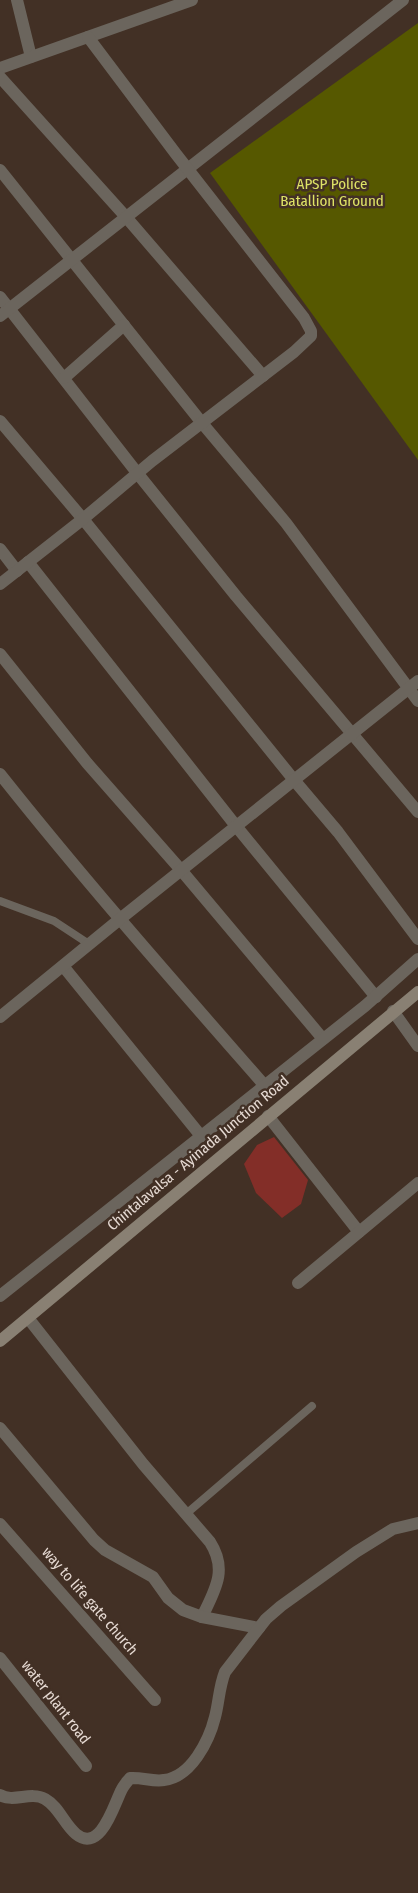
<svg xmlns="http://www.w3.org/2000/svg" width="418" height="1893" font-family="'Fira Sans Condensed',sans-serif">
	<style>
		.green { fill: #565800 }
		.building { fill: #832e28 }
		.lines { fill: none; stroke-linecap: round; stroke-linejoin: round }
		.lane { stroke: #6b655d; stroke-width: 8 }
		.street { stroke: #6b655d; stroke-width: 12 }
		.secondary { stroke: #898073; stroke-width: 12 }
		.labels { text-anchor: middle; stroke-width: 5; stroke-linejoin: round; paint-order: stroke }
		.park-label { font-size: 15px; fill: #dee366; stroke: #423025 }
		.street-label { font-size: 15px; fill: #e6dad3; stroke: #423025 }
	</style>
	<rect width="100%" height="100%" fill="#423025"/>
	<!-- green -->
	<polygon class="green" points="418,23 418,460 210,173"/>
	<!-- building -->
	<polygon class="building" points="274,1137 308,1180 301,1204 282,1218 256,1193 244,1164 257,1145"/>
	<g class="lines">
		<!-- lane -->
		<g class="lane">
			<polyline points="0,901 54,921 89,944"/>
			<polyline points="186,1514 312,1406"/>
		</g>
		<!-- street -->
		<g class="street">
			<polyline points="17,0 31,57"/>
			<polyline points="0,68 192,0"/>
			<polyline points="0,77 126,217 263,376"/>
			<polyline points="0,170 202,423 286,523 418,701"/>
			<polyline points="0,297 138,474 236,596 418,812"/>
			<polyline points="0,316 403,0"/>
			<polyline points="64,378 124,325"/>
			<polyline points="0,421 83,519 294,780 338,832 418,939"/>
			<polyline points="0,549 17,571"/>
			<polyline points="28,562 236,826 376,997"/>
			<polyline points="0,584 83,519 152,461 294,352 311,336 311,331 304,318 176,154 88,37"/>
			<polyline points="0,654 87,763 181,870 323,1039"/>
			<path d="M0,774c85,107 175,209 265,312"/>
			<polyline points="63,966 201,1136"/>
			<polyline points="393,1011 418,1046"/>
			<polyline points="0,1017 120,919 418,681"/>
			<polyline points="268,1116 359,1232"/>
			<polyline points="298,1283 418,1183"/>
			<polyline points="0,1296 365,1006 418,959"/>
			<path d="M28,1318l115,146 67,78c18,28 5,48 -8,75"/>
			<polyline points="0,1428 94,1540 105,1550 153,1577 168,1598 183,1610 202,1617 259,1628"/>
			<polyline points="0,1524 155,1700"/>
			<polyline points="0,1658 86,1766"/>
			<path d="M0,1795c14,8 30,-4 45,4 14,8 19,25 31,35 24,20 38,-29 45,-43 2,-5 6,-9 9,-13 12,-1 23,4 34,2 27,-3 45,-39 51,-63 4,-15 4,-30 10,-45l41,-53 15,-13 75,-54 37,-23 25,-6"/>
		</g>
		<!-- secondary -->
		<polyline class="secondary" points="0,1341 418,992"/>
	</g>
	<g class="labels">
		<!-- park labels -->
		<g class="park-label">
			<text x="332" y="189">APSP Police<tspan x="332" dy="17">Batallion Ground</tspan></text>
		</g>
		<!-- street labels -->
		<g class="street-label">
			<text transform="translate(198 1153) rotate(-40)" y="5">Chintalavalsa - Ayinada Junction Road</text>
			<text transform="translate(90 1601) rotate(49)" y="5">way to life gate church</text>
			<text transform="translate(56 1702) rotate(52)" y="5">water plant road</text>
		</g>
	</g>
</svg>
